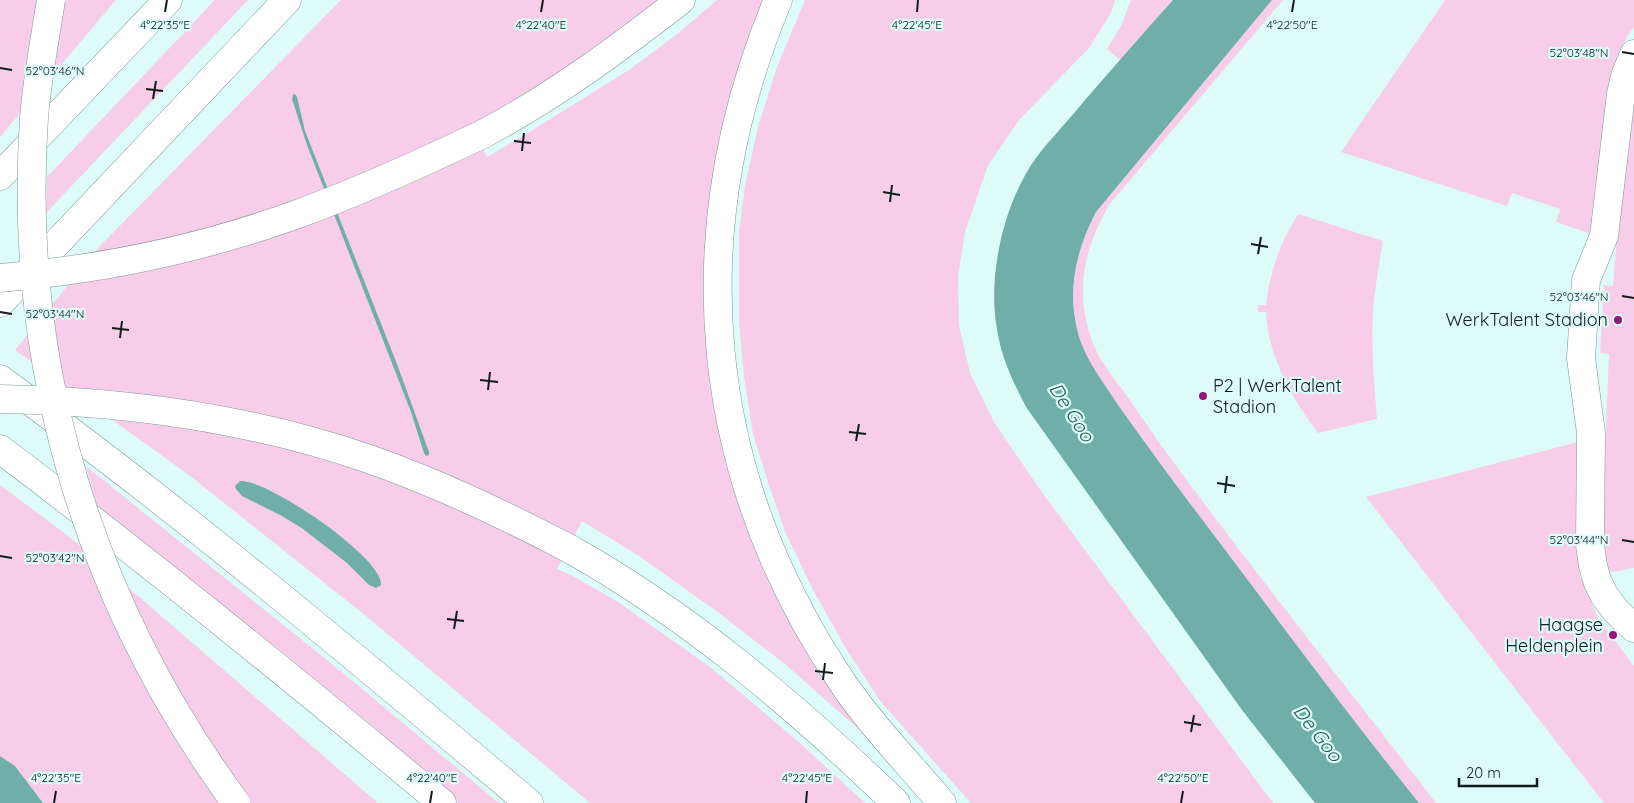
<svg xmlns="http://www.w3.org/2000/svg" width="1634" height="803" font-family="Quicksand,sans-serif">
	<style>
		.green { fill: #f7cde9 }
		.water { fill: #6faea9 }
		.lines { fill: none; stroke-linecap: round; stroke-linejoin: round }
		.minor-casing { stroke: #7b9895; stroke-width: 29 }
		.highway-casing { stroke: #7b9895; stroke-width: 29 }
		.minor { stroke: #fff; stroke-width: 28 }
		.highway { stroke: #fff; stroke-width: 28 }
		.highway-bridge-casing { stroke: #7b9895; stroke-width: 29; stroke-linecap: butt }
		.highway-bridge { stroke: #fff; stroke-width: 28 }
		.ticks { fill: none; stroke: #111c1b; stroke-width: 2 }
		.poi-dot { fill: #901877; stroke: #ddfcf9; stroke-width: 2 }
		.labels { text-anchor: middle; stroke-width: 4.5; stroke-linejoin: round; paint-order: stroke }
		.poi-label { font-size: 18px; fill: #111c1b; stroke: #ddfcf9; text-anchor: end }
		.water-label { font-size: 19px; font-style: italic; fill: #265c58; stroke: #ddfcf9 }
		.ticks-label { font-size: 12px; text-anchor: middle; fill: #111c1b; stroke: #ddfcf9; stroke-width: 4.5; stroke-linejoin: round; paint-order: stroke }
	</style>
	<rect width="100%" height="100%" fill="#ddfcf9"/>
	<!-- green -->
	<g class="green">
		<polygon points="0,0 116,0 0,137"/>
		<polygon points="215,0 248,0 46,213 47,177"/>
		<polygon points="341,0 662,0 635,22 514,103 471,125 487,157 526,134 629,70 676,35 717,0 769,0 750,44 724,125 710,212 739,498 767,573 810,655 873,742 786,665 719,613 639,556 582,521 557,569 573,576 618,602 710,667 800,743 865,803 590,803 366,616 189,475 15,350 100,246"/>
		<polygon points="805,0 1115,0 1110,15 1089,48 1020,119 988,165 965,232 958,276 959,325 970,373 994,422 1041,491 1273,803 971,803 880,701 845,647 813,590 786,534 769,485 753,434 744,377 739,321 739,232 745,186 758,127 777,67"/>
		<polygon points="1131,0 1173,0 1120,60 1107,49 1121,26"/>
		<path d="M1272,0h11l-174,205c-24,43 -34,82 -19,130 7,23 23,42 37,61 16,24 33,48 50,71 84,114 173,224 259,336h-17c-75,-93 -146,-190 -218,-285 -29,-38 -56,-75 -83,-113 -15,-24 -35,-48 -41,-76 -10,-41 0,-81 19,-117z"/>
		<polygon points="1445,0 1634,0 1634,27 1628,35 1619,53 1613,69 1607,100 1591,234 1556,222 1560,209 1512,193 1507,206 1341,152"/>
		<polygon points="1634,91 1634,568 1607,573 1604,551 1604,477 1609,354 1600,353 1604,285 1613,286 1618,224"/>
		<path d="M1298,214l85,27c-4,23 -8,46 -10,69 -2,37 1,73 4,109l-59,14c-26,-34 -50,-77 -52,-121h-8v-7h8c4,-34 14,-62 32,-91z"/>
		<polygon points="1578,442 1577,548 1580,576 1598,618 1634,666 1634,803 1604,803 1366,497"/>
		<polygon points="86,466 348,677 499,803 459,803 97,506"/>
		<polygon points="0,485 71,538 378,803 43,803 15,766 0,756"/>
	</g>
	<!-- water -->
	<g class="water">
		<path d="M1173,0h99l-176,212c-19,36 -29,76 -19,117 6,28 26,52 41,76 27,38 54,75 83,113 72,95 143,192 218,285h-104l-73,-93 -216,-303c-13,-25 -25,-50 -29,-78 -10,-53 7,-127 39,-171 15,-20 33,-38 49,-58 29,-33 58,-67 88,-100z"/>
		<polygon points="295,94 297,97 305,131 397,364 429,452 429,455 426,456 424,453 411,412 307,145 292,99 293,95"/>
		<path d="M240,481c26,-3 145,78 141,104l-5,3 -7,-3 -22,-22 -44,-34 -21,-13 -40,-20 -6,-7 -1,-3z"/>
		<polygon points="0,756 15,766 43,803 0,803"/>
	</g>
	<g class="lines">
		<defs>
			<polyline id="minor" points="1634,54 1625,76 1621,94 1604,236 1586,280 1581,358 1591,433 1590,545 1593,566 1597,580 1604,595 1616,611 1634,628"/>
			<g id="highway">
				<path d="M778,0c-98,234 -77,474 66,685 29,42 65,79 98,118"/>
				<path d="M483,134c70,-37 135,-85 198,-134"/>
				<polyline points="0,176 168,0"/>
				<polyline points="0,303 287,0"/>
				<path d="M0,379c183,133 356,279 529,424"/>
				<path d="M0,449c151,114 297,233 442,354"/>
				<path d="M570,549c121,68 226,158 326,254"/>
			</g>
		</defs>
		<!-- minor casing -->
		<use href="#minor" class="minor-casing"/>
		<!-- highway casing -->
		<use href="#highway" class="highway-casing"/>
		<!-- minor -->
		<use href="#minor" class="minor"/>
		<!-- highway -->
		<use href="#highway" class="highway"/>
		<defs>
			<g id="highway-bridge">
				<path d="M51,0c-6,39 -14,79 -17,118 -17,249 55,485 202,685"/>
				<path d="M0,278c98,-8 199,-29 292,-62 65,-23 128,-52 191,-82"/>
				<path d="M0,399c125,2 250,19 369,60 69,24 136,56 201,90"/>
			</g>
		</defs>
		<!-- highway-bridge casing -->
		<use href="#highway-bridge" class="highway-bridge-casing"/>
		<!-- highway-bridge -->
		<use href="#highway-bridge" class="highway-bridge"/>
	</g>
	<!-- ticks -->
	<path class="ticks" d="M165,12l2,-12M541,12l2,-12M917,12l1,-12M1292,12l2,-12M1622,52l12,2M0,68l12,2M146,89l17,2M153,99l3,-18M514,141l17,2M522,151l2,-18M883,192l17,3M890,202l2,-17M1251,244l17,3M1258,254l3,-17M1622,296l12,2M0,312l12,2M112,328l17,2M120,338l2,-17M480,380l18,2M488,390l2,-18M849,432l17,2M856,441l3,-17M1217,483l18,3M1225,493l2,-17M1622,540l12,2M0,556l12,2M447,619l17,2M454,629l3,-18M815,671l18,2M823,680l2,-17M1184,722l17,3M1191,732l3,-17M54,803l2,-12M430,803l2,-12M806,803l1,-12M1181,803l2,-12"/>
	<!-- markers -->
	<g class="poi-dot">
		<circle cx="1618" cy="320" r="5"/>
		<circle cx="1203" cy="396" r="5"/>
		<circle cx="1613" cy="635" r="5"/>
	</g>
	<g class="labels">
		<!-- poi labels -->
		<g class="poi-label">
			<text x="1608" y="326">WerkTalent Stadion</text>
			<text x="1213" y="392" text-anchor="start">P2 | WerkTalent<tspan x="1213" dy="21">Stadion</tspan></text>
			<text x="1603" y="631">Haagse<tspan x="1603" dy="21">Heldenplein</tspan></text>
		</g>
		<!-- water labels -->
		<g class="water-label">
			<text transform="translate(1072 412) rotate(57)" y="7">De Goo</text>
			<text transform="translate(1318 733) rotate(52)" y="7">De Goo</text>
		</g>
	</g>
	<g class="ticks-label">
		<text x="165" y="29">4°22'35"E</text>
		<text x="541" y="29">4°22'40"E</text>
		<text x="917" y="29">4°22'45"E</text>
		<text x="1292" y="29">4°22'50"E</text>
		<text x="1579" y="57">52°03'48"N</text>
		<text x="55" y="75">52°03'46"N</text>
		<text x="1579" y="301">52°03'46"N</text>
		<text x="55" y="318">52°03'44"N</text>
		<text x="1579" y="544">52°03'44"N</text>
		<text x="55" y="562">52°03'42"N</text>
		<text x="56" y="782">4°22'35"E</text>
		<text x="432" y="782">4°22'40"E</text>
		<text x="807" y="782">4°22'45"E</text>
		<text x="1183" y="782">4°22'50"E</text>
	</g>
	<!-- scale -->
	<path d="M1459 778v8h78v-8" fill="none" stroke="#111c1b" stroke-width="2.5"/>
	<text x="1466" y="778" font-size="15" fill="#111c1b" stroke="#ddfcf9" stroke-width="4" paint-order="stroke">20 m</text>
</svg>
